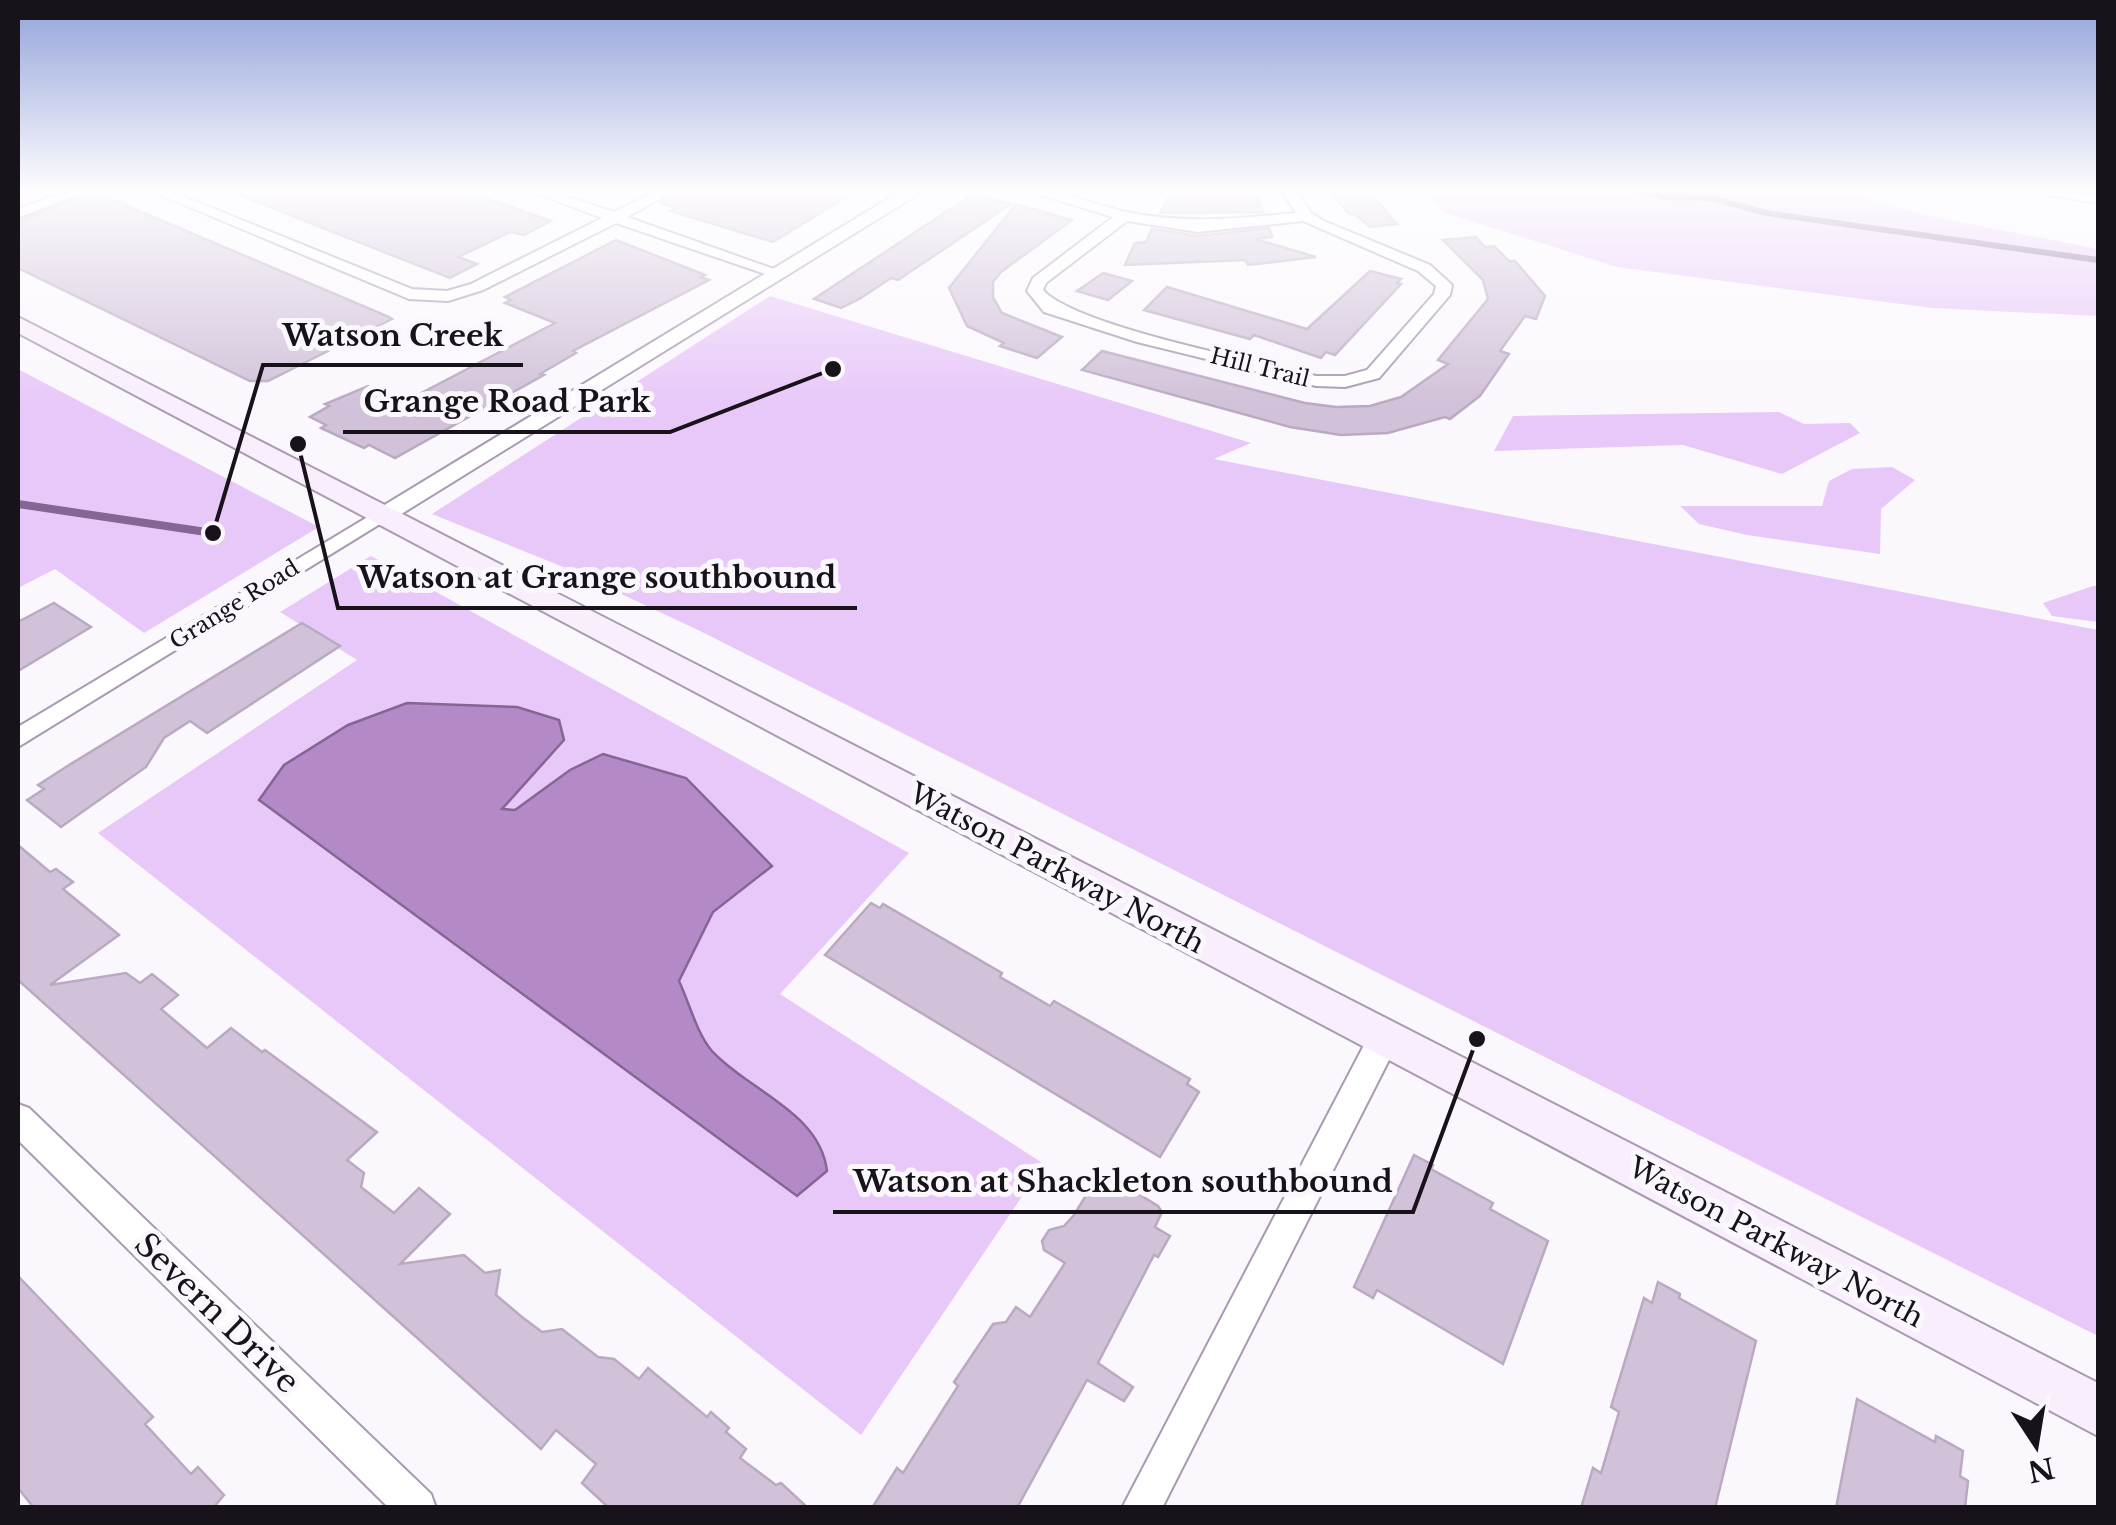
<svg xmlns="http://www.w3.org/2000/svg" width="2116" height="1525" font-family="'Libre Baskerville',serif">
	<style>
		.green { fill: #e8c8f8 }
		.water { fill: #b389c7; stroke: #846593; stroke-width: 2.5 }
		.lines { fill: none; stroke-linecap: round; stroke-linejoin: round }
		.stream-far1 { stroke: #846593; stroke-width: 6 }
		.stream { stroke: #846593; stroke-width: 8 }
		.building { fill: #d1c1d9; stroke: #baaac1; stroke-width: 2.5 }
		.minor-casing { stroke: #a99ab1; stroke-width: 4 }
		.tertiary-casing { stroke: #a99ab1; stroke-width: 4 }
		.secondary-casing { stroke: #a99ab1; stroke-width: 4 }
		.minor { fill: #fff; fill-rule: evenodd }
		.tertiary { fill: #fff; fill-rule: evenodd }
		.secondary { fill: #f8eefc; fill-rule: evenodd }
		.labels { text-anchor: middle; stroke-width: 10; stroke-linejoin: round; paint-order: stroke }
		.far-street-label { font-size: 22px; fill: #18121b; stroke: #fbf8fd }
		.street-label { font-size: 28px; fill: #18121b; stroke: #fbf8fd }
		.near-street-label { font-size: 32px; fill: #18121b; stroke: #fbf8fd }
		.leader { fill: none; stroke: #18121b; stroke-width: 4 }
		.callout-dot { fill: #18121b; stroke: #fbf8fd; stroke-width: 4 }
		.callout-label { font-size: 30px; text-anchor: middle; font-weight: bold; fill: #18121b; stroke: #fbf8fd; stroke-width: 10; stroke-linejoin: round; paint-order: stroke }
	</style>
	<rect width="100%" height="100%" fill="#fbf8fd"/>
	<!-- green -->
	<g class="green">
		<polygon points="1427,191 1845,191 1925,215 2098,249 2098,316 1932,308 1617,267 1443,212"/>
		<polygon points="770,296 1251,443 1214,459 2098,630 2098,1336 700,631 568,569 432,514"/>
		<polygon points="18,369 319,527 144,633 55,569 18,588"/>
		<polygon points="1779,412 1804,424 1850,423 1860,433 1782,474 1683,445 1494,451 1513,416"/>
		<polygon points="1892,467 1915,480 1881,509 1880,554 1747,535 1699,524 1680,506 1822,506 1829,481 1852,469"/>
		<polygon points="371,556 909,853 780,994 1044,1164 861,1435 98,833 357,660 280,612"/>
		<polygon points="2093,586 2098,586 2098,622 2052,616 2043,603"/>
	</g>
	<!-- water -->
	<path class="water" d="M407,703l110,4 42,13 5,20 -62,69 13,1 55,-40 33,-16 83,24 86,88 -59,46 -34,69c10,21 18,53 33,70 37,40 108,61 115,120l-30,25 -538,-396 25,-35 64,-40z"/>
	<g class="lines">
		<!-- stream-far1 -->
		<polyline class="stream-far1" points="1638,191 1664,197 1711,198 1766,213 2098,260"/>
		<!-- stream -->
		<polyline class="stream" points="18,504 213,533"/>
	</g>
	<!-- building -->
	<g class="building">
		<polygon points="92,191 387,316 392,319 268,381 250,381 18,268 18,221"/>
		<polygon points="229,191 466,191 551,221 524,235 510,232 458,257 477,264 450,278"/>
		<polygon points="677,191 856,191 773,242 670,211 676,208 660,203"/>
		<polygon points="1172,191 1255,191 1263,212 1160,213"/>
		<polygon points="1366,193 1376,200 1397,224 1370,227 1355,214 1349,214 1333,195"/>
		<polygon points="973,194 1011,204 898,280 891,278 861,298 841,308 814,299"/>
		<polygon points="1016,204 1072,220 1001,272 993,282 993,297 1002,313 1062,337 1037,358 1000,346 1004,343 967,326 949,288"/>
		<polygon points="1269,228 1272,237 1255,239 1316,257 1248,265 1245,260 1125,265 1135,243 1146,242 1152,229 1198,236"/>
		<polygon points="1476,237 1485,247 1494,246 1509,261 1515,261 1545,296 1536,319 1525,316 1500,351 1509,354 1480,396 1450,419 1445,417 1388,433 1341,435 1290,427 1082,370 1102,351 1305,403 1336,407 1370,406 1401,397 1448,364 1438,360 1488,299 1483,280 1443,240"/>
		<polygon points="616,240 705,275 701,277 709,280 573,351 576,353 540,374 544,375 395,458 369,445 364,448 321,428 326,425 310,417 329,406 325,404 368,386 404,402 555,323 505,303 511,300 505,297"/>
		<polygon points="1370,271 1401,279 1397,283 1401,284 1335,355 1326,352 1321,358 1254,335 1250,339 1144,310 1167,287 1307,329"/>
		<polygon points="1103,273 1132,281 1108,300 1077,291"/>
		<polygon points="54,603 91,627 18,671 18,622"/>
		<polygon points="302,623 340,646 207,733 190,721 164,738 146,767 61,827 27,800 44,789 38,785 69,765"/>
		<polygon points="18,845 50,872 56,869 73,882 63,889 119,935 50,985 126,973 140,983 152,974 178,995 161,1009 207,1048 231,1028 262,1052 265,1050 377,1132 347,1160 364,1173 361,1187 394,1213 419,1188 450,1214 400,1264 464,1255 485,1273 500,1270 496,1295 522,1317 542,1332 562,1329 598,1357 614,1359 639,1379 648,1368 707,1417 711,1412 729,1428 726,1432 746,1449 740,1458 776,1485 781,1483 808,1508 609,1508 582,1483 596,1464 556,1430 541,1449 18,980"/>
		<polygon points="871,903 880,908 883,904 1002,973 1000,977 1050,1006 1054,1001 1190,1079 1187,1084 1199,1092 1160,1157 825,955"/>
		<polygon points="1414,1155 1433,1165 1431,1169 1493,1203 1490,1209 1548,1241 1503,1364 1377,1290 1373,1298 1354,1287"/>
		<polygon points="1101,1171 1158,1206 1162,1212 1155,1227 1170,1236 1158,1257 1154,1255 1098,1363 1133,1387 1124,1401 1087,1380 1017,1508 872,1508 897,1468 903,1473 958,1386 954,1382 993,1324 1006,1322 1016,1307 1030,1317 1065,1263 1044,1250 1042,1241 1049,1230 1064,1226 1074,1215"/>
		<polygon points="18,1276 153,1417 145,1424 191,1474 198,1467 224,1495 213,1508 34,1508 18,1488"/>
		<polygon points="1658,1282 1680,1294 1679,1298 1756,1341 1715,1508 1581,1508 1593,1468 1601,1473 1619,1412 1611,1407 1644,1298 1652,1303"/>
		<polygon points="1857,1399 1935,1442 1936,1436 1963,1451 1960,1476 1968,1481 1965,1508 1836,1508"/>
	</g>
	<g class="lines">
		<defs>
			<g id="minor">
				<polygon points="68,191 87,191 18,218 18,209"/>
				<polygon points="151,191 170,191 412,289 447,291 471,284 602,218 530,191 550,191 614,212 657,191 674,191 627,217 785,273 771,276 616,223 483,290 448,301 409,299"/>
				<path d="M1028,191c34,-2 65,14 98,21 60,12 110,7 170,1l-14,-22h14l15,22 13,8 106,44 22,20 -2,10 -71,83 -34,9 -29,-1 -179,-44 -93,-30 -17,-21 6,-13 80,-61zM1127,221l71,11 105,-11 115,50 18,15 -2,8 -67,76 -22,6h-29c-55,-14 -241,-50 -273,-86l3,-7z"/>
				<polygon points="2041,191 2098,195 2098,203 2048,195"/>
				<polygon points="381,509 391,515 388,519 18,747 18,727"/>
				<polygon points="1384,1024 1395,1028 1399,1038 1395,1048 1162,1508 1122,1508 1373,1028"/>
				<polygon points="18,1104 29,1108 431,1494 436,1508 389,1508 18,1140"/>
			</g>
			<polygon id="tertiary" points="901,191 923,191 390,521 381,523 368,515"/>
			<polygon id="secondary" points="18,317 2098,1383 2098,1436 18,333"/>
		</defs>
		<!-- minor casing -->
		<use href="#minor" class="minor-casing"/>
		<!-- tertiary casing -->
		<use href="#tertiary" class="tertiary-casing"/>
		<!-- secondary casing -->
		<use href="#secondary" class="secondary-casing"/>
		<!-- minor -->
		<use href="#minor" class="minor"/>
		<!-- tertiary -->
		<use href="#tertiary" class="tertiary"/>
		<!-- secondary -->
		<use href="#secondary" class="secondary"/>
	</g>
	<!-- sky -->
	<linearGradient id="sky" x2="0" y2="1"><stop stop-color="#93a3db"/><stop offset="0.47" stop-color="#fdfcfe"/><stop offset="1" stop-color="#fdfcfe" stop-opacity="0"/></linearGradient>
	<rect width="2116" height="404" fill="url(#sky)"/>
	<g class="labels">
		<!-- far-street labels -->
		<g class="far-street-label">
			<text transform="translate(1260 367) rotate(14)" y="8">Hill Trail</text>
			<text transform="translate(234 604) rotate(-32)" y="8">Grange Road</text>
		</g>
		<!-- street labels -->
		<g class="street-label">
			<text transform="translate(1057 868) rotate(28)" y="10">Watson Parkway North</text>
			<text transform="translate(1776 1242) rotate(28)" y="10">Watson Parkway North</text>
		</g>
		<!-- near-street labels -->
		<g class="near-street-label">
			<text transform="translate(217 1313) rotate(44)" y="11">Severn Drive</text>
		</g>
	</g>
	<!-- callouts -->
	<path class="leader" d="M213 533L263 365H523M833 369L670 432H343M298 444L338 608H857M1477 1039L1413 1212H833"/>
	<g class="callout-dot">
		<circle cx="213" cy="533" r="10"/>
		<circle cx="833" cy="369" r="10"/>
		<circle cx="298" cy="444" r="10"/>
		<circle cx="1477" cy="1039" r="10"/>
	</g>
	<g class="callout-label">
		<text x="393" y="346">Watson Creek</text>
		<text x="507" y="412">Grange Road Park</text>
		<text x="597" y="588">Watson at Grange southbound</text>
		<text x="1123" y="1192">Watson at Shackleton southbound</text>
	</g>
	<!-- border -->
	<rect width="2116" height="1525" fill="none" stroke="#18121b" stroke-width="40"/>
	<!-- north arrow -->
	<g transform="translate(2036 1445) rotate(168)" stroke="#fbf8fd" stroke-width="8" paint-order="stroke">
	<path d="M0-8L18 38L0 25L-18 38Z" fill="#18121b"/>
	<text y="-15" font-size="28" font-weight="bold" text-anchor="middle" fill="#18121b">N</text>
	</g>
</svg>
